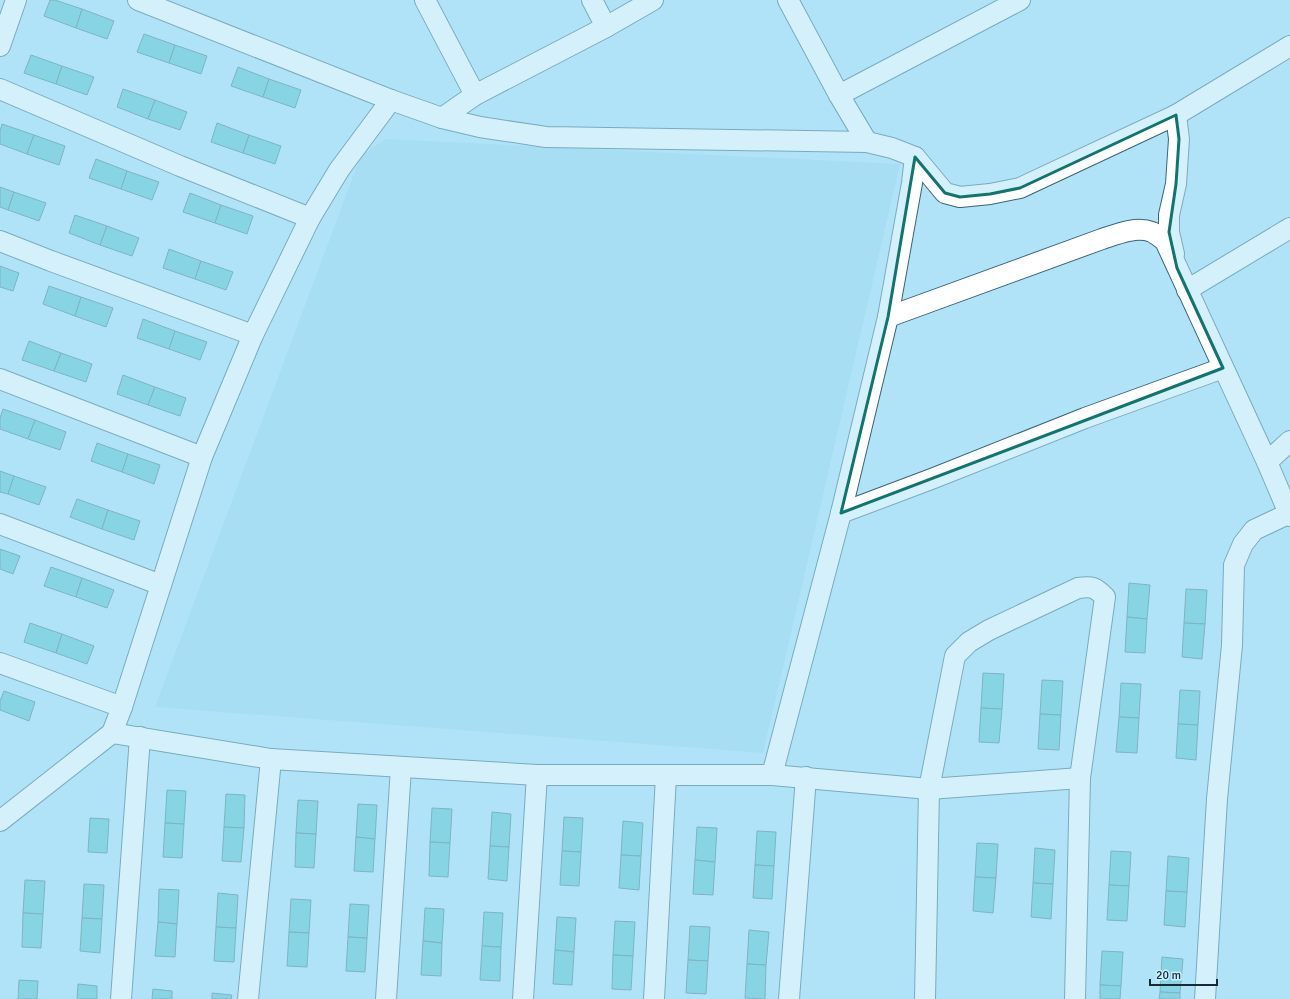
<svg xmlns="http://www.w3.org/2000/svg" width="1290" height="999" font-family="Signika,sans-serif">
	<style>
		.built { fill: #9bd7ee }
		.building { fill: #52c1cc; stroke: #437b81 }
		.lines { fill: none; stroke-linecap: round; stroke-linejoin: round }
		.street-casing { stroke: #366778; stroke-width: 22 }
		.street { stroke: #fff; stroke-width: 20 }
		.marked { fill: none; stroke: #0f766e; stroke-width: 3; stroke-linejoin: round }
	</style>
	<rect width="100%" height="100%" fill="#b0e3f7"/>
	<!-- built -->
	<polygon class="built" points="386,139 900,164 763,753 155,707 361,155"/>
	<!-- building -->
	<g class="building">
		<polygon points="50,0 55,0 82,9 76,28 44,16"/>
		<polygon points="82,9 114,21 107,39 76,28"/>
		<polygon points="144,34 175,45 169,63 137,52"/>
		<polygon points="175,45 207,56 201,74 169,63"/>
		<polygon points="31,55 62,66 56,84 24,73"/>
		<polygon points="62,66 94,77 87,95 56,84"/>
		<polygon points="238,67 269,79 263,97 231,86"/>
		<polygon points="269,79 301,90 295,108 263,97"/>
		<polygon points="123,89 155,100 148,119 117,107"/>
		<polygon points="155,100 187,112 180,130 148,119"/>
		<polygon points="217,123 249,135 243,153 211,142"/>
		<polygon points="2,124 34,135 27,154 0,144 0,131"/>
		<polygon points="34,135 65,146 59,165 27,154"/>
		<polygon points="249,135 281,146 275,164 243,153"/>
		<polygon points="96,159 127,171 121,189 89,178"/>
		<polygon points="127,171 159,182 152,200 121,189"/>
		<polygon points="0,187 14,192 8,210 0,207"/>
		<polygon points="14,192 46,203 39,221 8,210"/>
		<polygon points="190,193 221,205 215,223 183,212"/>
		<polygon points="221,205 253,216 247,234 215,223"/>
		<polygon points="75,215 107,226 100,245 69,233"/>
		<polygon points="107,226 139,238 132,256 100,245"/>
		<polygon points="169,249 201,261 195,279 163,268"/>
		<polygon points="201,261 233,272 226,290 195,279"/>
		<polygon points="0,266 19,273 13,291 0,287"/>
		<polygon points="49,286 81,297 75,316 43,304"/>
		<polygon points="81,297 113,308 106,327 75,316"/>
		<polygon points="143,319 175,331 169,349 137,338"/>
		<polygon points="175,331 207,342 200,360 169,349"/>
		<polygon points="29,341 61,353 54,371 22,360"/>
		<polygon points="61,353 92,364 86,382 54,371"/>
		<polygon points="123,375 155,387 148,405 117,394"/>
		<polygon points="155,387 186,398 180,416 148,405"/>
		<polygon points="3,409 35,420 28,439 0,429 0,418"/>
		<polygon points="35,420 66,432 60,450 28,439"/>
		<polygon points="97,443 128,454 122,472 91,461"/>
		<polygon points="128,454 160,465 154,484 122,472"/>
		<polygon points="0,471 14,476 8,494 0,492"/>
		<polygon points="14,476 46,487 39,505 8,494"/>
		<polygon points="77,499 108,510 102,529 70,517"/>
		<polygon points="108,510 140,521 134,540 102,529"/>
		<polygon points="0,549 20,556 13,574 0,569"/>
		<polygon points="51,567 82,578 76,597 44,586"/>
		<polygon points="82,578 114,590 107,608 76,597"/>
		<polygon points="1129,583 1150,585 1147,619 1127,617"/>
		<polygon points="1186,589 1207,590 1205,624 1184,623"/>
		<polygon points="1127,617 1147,619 1145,653 1125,652"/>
		<polygon points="30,623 62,634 56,653 24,642"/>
		<polygon points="1184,623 1205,624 1202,659 1182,657"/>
		<polygon points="62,634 94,646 87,664 56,653"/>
		<polygon points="983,673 1004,674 1002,709 981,708"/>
		<polygon points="1042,680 1063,681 1061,715 1040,714"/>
		<polygon points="1121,683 1141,684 1139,718 1119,717"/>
		<polygon points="1180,690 1200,691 1198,725 1178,724"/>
		<polygon points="4,691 35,702 29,721 0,710 0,701"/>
		<polygon points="981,708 1002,709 999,743 979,742"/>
		<polygon points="1040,714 1061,715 1059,750 1038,749"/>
		<polygon points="1119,717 1139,718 1137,753 1116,752"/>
		<polygon points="1178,724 1198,725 1196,760 1176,758"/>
		<polygon points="167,790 186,791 184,824 165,823"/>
		<polygon points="226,794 245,795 244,828 224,827"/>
		<polygon points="298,800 318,801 316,834 296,833"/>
		<polygon points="358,804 377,805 375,839 356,837"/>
		<polygon points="432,808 452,809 450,843 430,842"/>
		<polygon points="492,812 511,814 509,847 490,846"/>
		<polygon points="564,817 583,818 581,852 562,851"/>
		<polygon points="90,818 109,819 107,853 88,852"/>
		<polygon points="623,821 643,823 641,856 621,855"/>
		<polygon points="165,823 184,824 182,858 163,857"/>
		<polygon points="224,827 244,828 241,862 222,861"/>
		<polygon points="697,827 717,828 715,862 695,860"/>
		<polygon points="757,831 776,832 774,866 755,865"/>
		<polygon points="296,833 316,834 314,868 295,867"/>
		<polygon points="356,837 375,839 373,872 354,871"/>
		<polygon points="430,842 450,843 448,877 429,876"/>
		<polygon points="977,843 998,844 996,878 975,877"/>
		<polygon points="490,846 509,847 507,881 488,879"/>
		<polygon points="1035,848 1055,850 1053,884 1033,883"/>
		<polygon points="562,851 581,852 579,886 560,885"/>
		<polygon points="1111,851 1131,852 1129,886 1109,885"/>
		<polygon points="621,855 641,856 639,890 619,888"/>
		<polygon points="1168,856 1189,858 1187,892 1166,891"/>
		<polygon points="695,860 715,862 713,895 693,894"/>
		<polygon points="755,865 774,866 772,899 753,898"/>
		<polygon points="975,877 996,878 993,913 973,911"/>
		<polygon points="25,880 45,881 43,914 23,913"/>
		<polygon points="1033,883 1053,884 1051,919 1031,917"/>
		<polygon points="84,884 104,885 102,919 82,918"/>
		<polygon points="1109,885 1129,886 1127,921 1107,920"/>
		<polygon points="159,889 179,890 177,924 158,922"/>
		<polygon points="1166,891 1187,892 1185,927 1164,925"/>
		<polygon points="218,893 238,895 236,928 216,927"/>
		<polygon points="291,899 311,900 309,933 289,932"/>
		<polygon points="350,904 369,905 367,938 348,937"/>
		<polygon points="425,908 444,909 442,943 423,941"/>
		<polygon points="484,912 503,913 501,947 482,946"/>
		<polygon points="23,913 43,914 41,948 22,947"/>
		<polygon points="557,917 576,918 574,952 555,950"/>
		<polygon points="82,918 102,919 100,953 80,951"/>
		<polygon points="615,921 635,922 633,956 613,955"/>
		<polygon points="158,922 177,924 175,957 155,956"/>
		<polygon points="690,926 710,927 708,961 688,960"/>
		<polygon points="216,927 236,928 234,962 214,961"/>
		<polygon points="749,930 769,932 766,965 747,964"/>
		<polygon points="289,932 309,933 307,967 287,966"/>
		<polygon points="348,937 367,938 365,972 346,971"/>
		<polygon points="423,941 442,943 441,976 421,975"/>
		<polygon points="482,946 501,947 500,981 480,980"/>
		<polygon points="555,950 574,952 572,985 553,984"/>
		<polygon points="1102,951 1123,952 1121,986 1100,985"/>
		<polygon points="613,955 633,956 631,990 612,989"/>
		<polygon points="1162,957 1183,959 1180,993 1160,992"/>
		<polygon points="688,960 708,961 706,994 686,993"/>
		<polygon points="747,964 766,965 765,999 745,998"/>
		<polygon points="19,980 38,981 37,999 18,999"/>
		<polygon points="78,984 97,986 97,999 77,999"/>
		<polygon points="1100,985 1121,986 1120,999 1100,999"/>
		<polygon points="153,989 172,991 172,999 152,999"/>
		<polygon points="1160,992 1180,993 1180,999 1159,999"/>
		<polygon points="212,993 232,995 231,999 212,999"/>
	</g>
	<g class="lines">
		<defs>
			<g id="street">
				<polyline points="138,0 391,100 442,118 480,127 546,137 867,142 892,148 915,157 945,193 960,197 990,194 1020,188 1176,115 1290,46"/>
				<polyline points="425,0 475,95"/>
				<polyline points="592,0 606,27"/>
				<polyline points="788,0 839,95 867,142"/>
				<polyline points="0,46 16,0"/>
				<polyline points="0,89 180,166 310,218"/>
				<polyline points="839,95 1020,0"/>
				<polyline points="442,118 475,95 606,27 653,0"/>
				<polyline points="0,241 51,261 253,335"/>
				<polyline points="1174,254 1169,232 1169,215 1176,184 1179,139 1176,115"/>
				<polyline points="1187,290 1290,228"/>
				<path d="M888,317l214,-78c15,-5 34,-13 50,-7 4,2 9,6 13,9l102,221 23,54"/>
				<polyline points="0,379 202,457"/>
				<polyline points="1267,462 1290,441"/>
				<polyline points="841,513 934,478 1085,418 1223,368"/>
				<polyline points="0,524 161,585"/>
				<polyline points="0,663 122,707"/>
				<polyline points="112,733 271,759 537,775 772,775 929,789 1080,778"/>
				<polyline points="772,775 841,513 888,317 912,183 915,157"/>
				<polyline points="0,821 112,733 122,707 202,457 253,335 310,218 339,170 391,100"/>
				<polyline points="121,999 140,737"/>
				<polyline points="248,999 271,759"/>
				<polyline points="386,999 401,768"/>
				<polyline points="523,999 537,775"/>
				<polyline points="654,999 666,776"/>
				<polyline points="789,999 806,777"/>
				<path d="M925,999l4,-210 26,-133 14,-14 20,-12 89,-42c14,-2 17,-1 27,9l-25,181 -5,221"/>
				<polyline points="1205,999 1217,799 1232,645 1234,565 1243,544 1254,530 1288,514"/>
			</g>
		</defs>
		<!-- street casing -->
		<use href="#street" class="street-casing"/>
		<!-- street -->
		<use href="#street" class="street"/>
	</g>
	<!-- marked area -->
	<path d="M0 0H1290V999H0ZM1176,115l3,24 -3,45 -7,48 8,36 46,100 -382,145 47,-196 27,-160 30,36 15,4 30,-3 30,-6z" fill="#b0e3f7" fill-opacity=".55" fill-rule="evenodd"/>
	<path class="marked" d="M1176,115l3,24 -3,45 -7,48 8,36 46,100 -382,145 47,-196 27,-160 30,36 15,4 30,-3 30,-6z"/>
	<!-- scale -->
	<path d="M1150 979v6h67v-6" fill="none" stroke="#162b32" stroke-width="2"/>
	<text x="1156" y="979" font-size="12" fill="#162b32" stroke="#c6efff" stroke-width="3" paint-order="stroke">20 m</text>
</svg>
